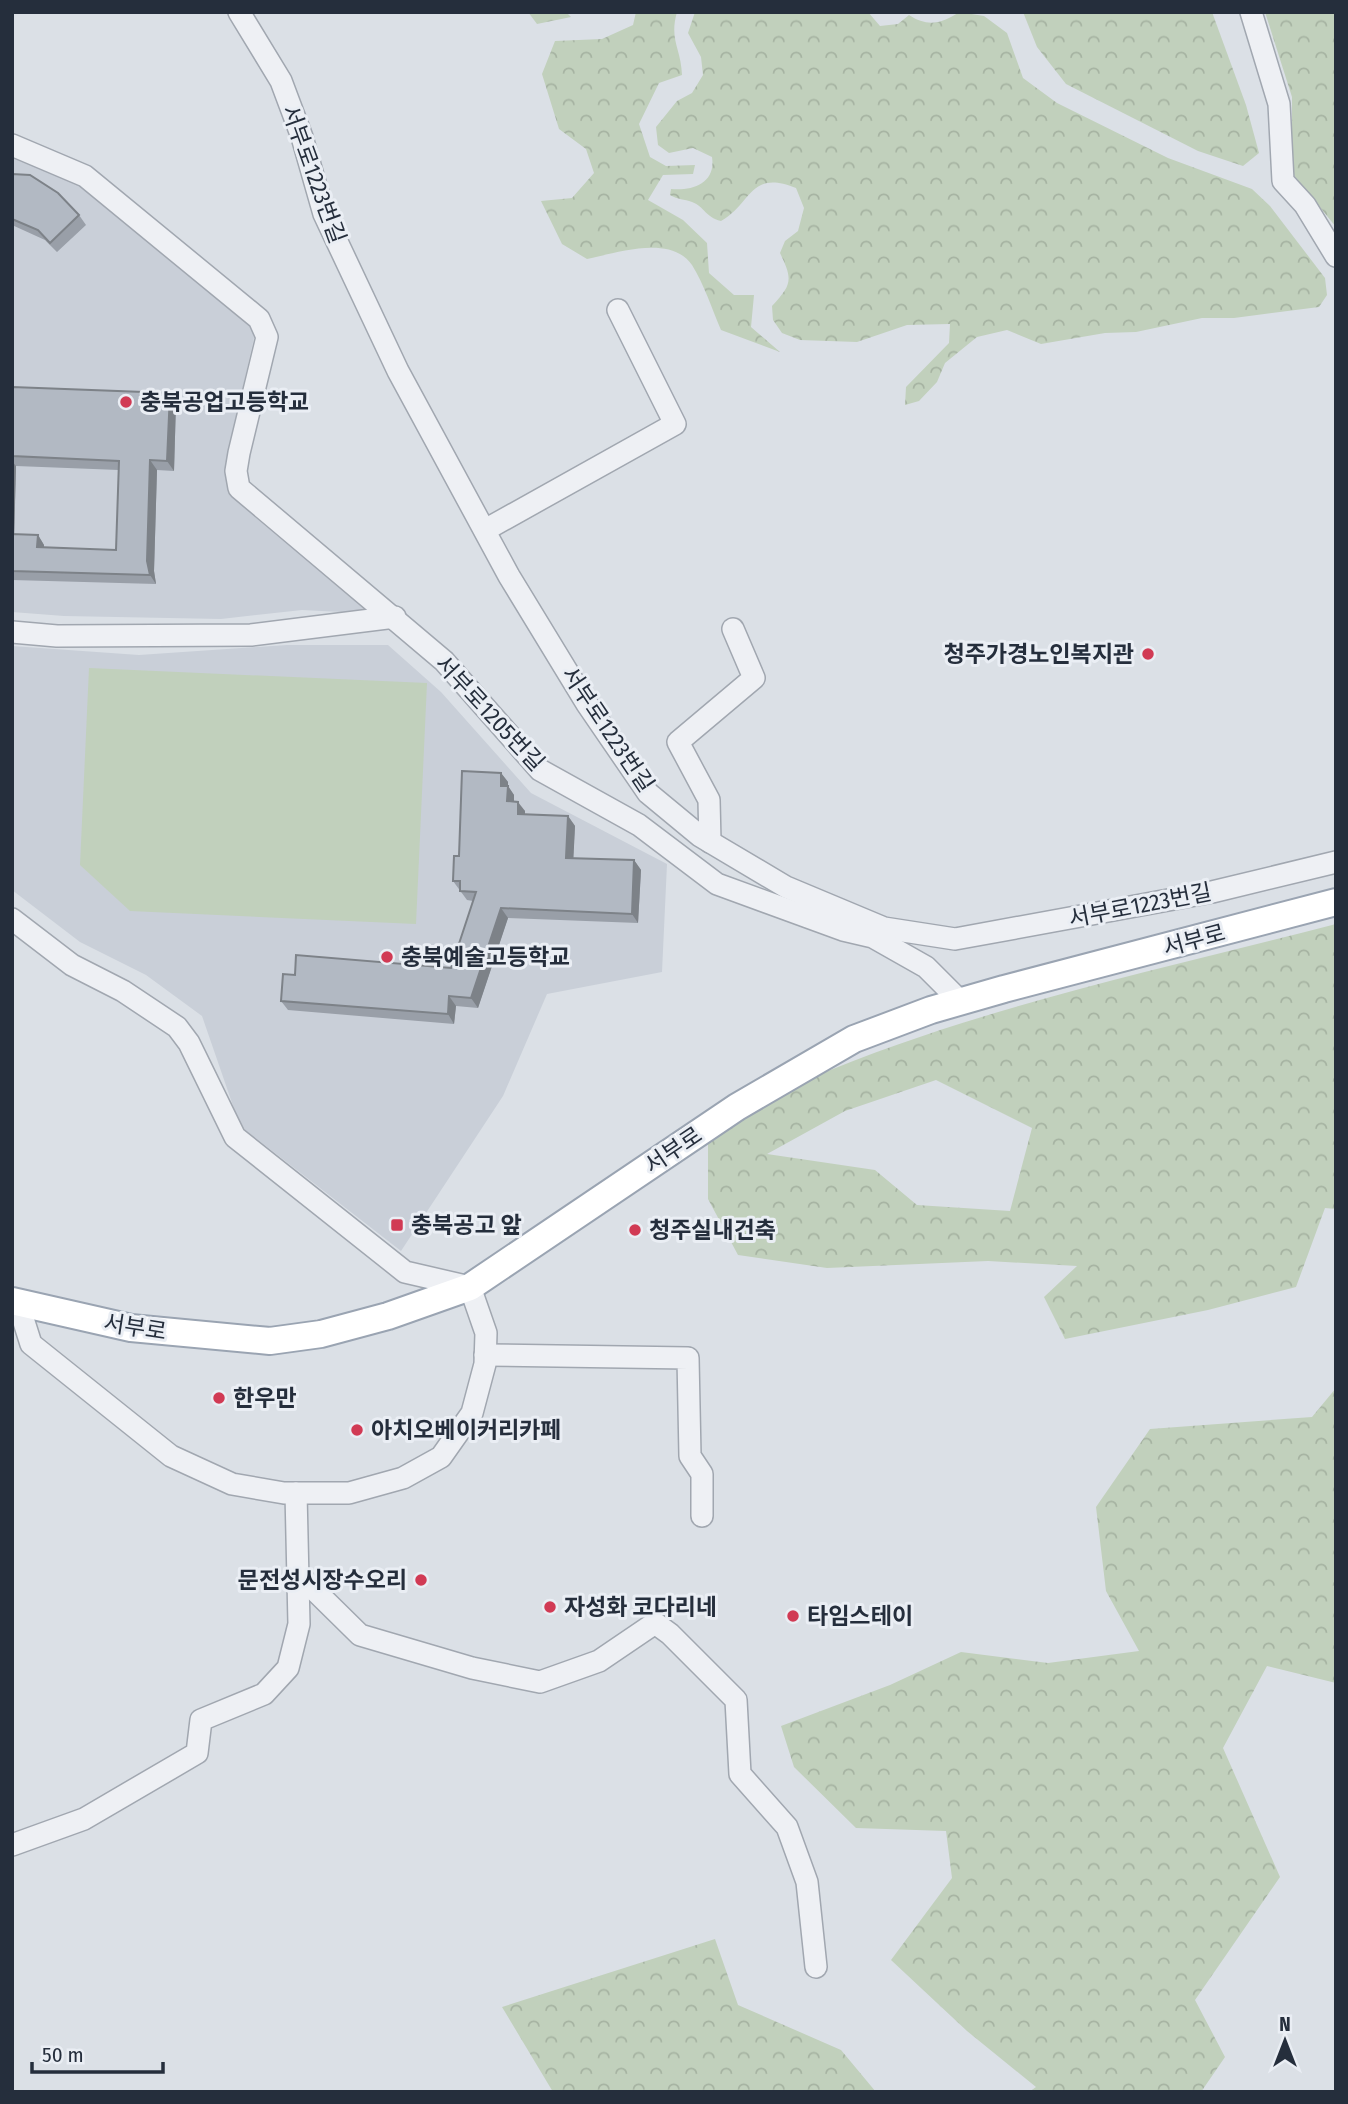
<svg xmlns="http://www.w3.org/2000/svg" width="1348" height="2104" font-family="'Fira Sans Condensed','Noto Sans KR',sans-serif">
	<style>
		.built { fill: #c9cfd8 }
		.grass { fill: #c1d0bc }
		.forest { fill: url(#forest-crowns); fill-rule: evenodd }
		.lines { fill: none; stroke-linecap: round; stroke-linejoin: round }
		.minor-casing { stroke: #a1a7b0; stroke-width: 24 }
		.major-casing { stroke: #9aa4b2; stroke-width: 30 }
		.minor { stroke: #eef0f4; stroke-width: 21 }
		.major { stroke: #fff; stroke-width: 26 }
		.wall { fill: #999fa8; fill-rule: evenodd }
		.shaded-wall { fill: #7d8288 }
		.building { fill: #b2b9c3; stroke: #7d8288; stroke-width: 2 }
		.poi-dot { fill: #d13a54; stroke: #eaeef4; stroke-width: 2.5 }
		.labels { text-anchor: middle; stroke-width: 6; stroke-linejoin: round; paint-order: stroke }
		.street-label { font-size: 23px; fill: #252e3c; stroke: #eaeef4 }
		.poi-label { font-size: 23px; font-weight: bold; fill: #252e3c; stroke: #eaeef4; text-anchor: start }
	</style>
	<defs>
		<pattern id="forest-crowns" width="20" height="18" patternUnits="userSpaceOnUse" patternTransform="scale(1.75)"><rect width="20" height="18" fill="#c1d0bc"/><path d="M2 6a3 3 0 1 1 6 0M12 15a3 3 0 1 1 6 0" fill="none" stroke="#a6b3a2"/></pattern>
	</defs>
	<rect width="100%" height="100%" fill="#dbe0e6"/>
	<!-- built -->
	<g class="built">
		<polygon points="12,158 81,184 251,325 254,338 225,466 229,491 369,608 361,613 302,610 221,619 64,616 12,612"/>
		<polygon points="287,645 388,645 441,692 531,793 667,864 662,972 547,994 503,1096 401,1251 240,1126 202,1016 146,975 80,942 12,890 12,646 139,655"/>
	</g>
	<!-- grass -->
	<polygon class="grass" points="89,668 427,683 416,924 130,911 80,865"/>
	<!-- forest -->
	<g class="forest">
		<polygon points="528,12 566,12 571,17 537,24"/>
		<path d="M636,12h41c-8,28 4,36 5,63l-23,8 -20,41 11,33 16,9 29,-1 -2,9 -30,1 -15,25 35,20 24,23 2,30 25,22h20l-3,32 29,25 -59,-22c-9,-21 -17,-46 -29,-65 -21,-31 -76,-12 -105,-6l-25,-15 -21,-43 31,-3 22,-25 -8,-24 -27,-20 -17,-55 13,-33 47,-2 31,-14z"/>
		<path d="M695,12h173l12,14 18,-2 11,-9c18,12 33,9 50,-3l25,4 23,17 16,45 34,25 111,55 84,31 18,17 55,72 2,17 -8,12 -85,11h-32l-66,14 -31,1 -64,11 -34,-14 -30,7 -32,26 -8,19 -18,19 -14,4 1,-18 43,-44 1,-19 -43,1 -50,17 -57,-2 -18,-7 -9,-13 -1,-14c20,-22 21,-26 8,-53l5,-12 13,-10 6,-23 -8,-20c-47,-19 -44,16 -75,33 -16,-4 -16,-14 -29,-19 -8,-3 -14,-2 -22,-7l1,-6c22,2 45,-6 41,-32l-19,-9 -24,5 -11,-8 -2,-18 21,-26 15,-8 11,-18 -2,-18 -13,-24z"/>
		<polygon points="1023,12 1212,12 1246,105 1259,153 1243,166 1198,151 1066,84 1037,47"/>
		<polygon points="1265,12 1336,12 1336,227 1292,173 1292,97"/>
		<path d="M1336,924v285l-11,-1 -29,79 -88,23 -143,29 -21,-42 33,-31 -89,-5 -161,7 -89,-13 -30,-56v-55c32,-21 69,-52 103,-66 168,-71 349,-108 525,-154zM936,1080l96,48 -22,83 -93,-6 -42,-35 -108,-16 78,-43z"/>
		<polygon points="1336,1388 1336,1683 1267,1666 1223,1748 1280,1877 1195,2000 1225,2057 1201,2092 1029,2092 1036,2087 967,2031 891,1960 952,1878 946,1831 856,1828 794,1767 781,1726 890,1685 961,1652 1048,1663 1139,1651 1106,1591 1096,1507 1150,1429 1312,1417"/>
		<polygon points="715,1939 738,2005 841,2050 876,2092 553,2092 502,2007"/>
	</g>
	<g class="lines">
		<defs>
			<g id="minor">
				<polyline points="239,12 281,81 302,137 324,214 398,371 509,576 587,704 648,793 700,836 786,887 884,928 955,939 1212,892 1336,862"/>
				<polyline points="1251,12 1279,104 1283,181 1305,205 1336,256"/>
				<polyline points="12,145 85,176 259,319 267,337 239,453 236,471 239,488 444,661 540,770 639,825 717,884 843,930 873,937 926,967 961,1002"/>
				<polyline points="485,530 675,424 618,310"/>
				<polyline points="12,632 57,636 251,635 395,617"/>
				<polyline points="710,842 709,800 678,742 754,678 733,629"/>
				<polyline points="12,919 72,965 123,991 177,1027 189,1043 235,1137 405,1272 470,1287 486,1333 485,1364 472,1413 441,1457 403,1478 349,1493 284,1493 232,1484 171,1456 31,1344 18,1303"/>
				<polyline points="485,1355 688,1358 690,1456 702,1474 702,1516"/>
				<polyline points="297,1573 360,1635 472,1668 540,1682 599,1661 655,1623 670,1634 736,1700 740,1774 787,1827 807,1882 816,1967"/>
				<polyline points="12,1845 84,1819 197,1753 201,1720 264,1694 288,1668 299,1624 296,1493"/>
			</g>
			<polyline id="major" points="12,1301 131,1328 270,1341 321,1334 388,1316 470,1287 737,1107 854,1039 931,1010 1004,989 1336,902"/>
		</defs>
		<!-- minor casing -->
		<use href="#minor" class="minor-casing"/>
		<!-- major casing -->
		<use href="#major" class="major-casing"/>
		<!-- minor -->
		<use href="#minor" class="minor"/>
		<!-- major -->
		<use href="#major" class="major"/>
	</g>
	<!-- wall -->
	<g class="wall">
		<polygon points="12,174 79,215 86,225 57,252 45,240 12,225"/>
		<path d="M12,387l158,6 6,9 -2,69 -17,-1 -3,101 2,13 -144,-4zM16,466l103,4 -3,80 -72,-3v-2l-6,-10 -24,-1z"/>
		<polygon points="501,773 508,782 508,786 514,795 514,801 525,811 525,814 568,816 575,826 573,858 634,860 641,870 638,923 508,918 478,1008 456,1006 454,1024 288,1010 281,1001 295,975 451,968 473,901 467,900 453,881 459,856"/>
	</g>
	<!-- shaded-wall -->
	<g class="shaded-wall">
		<polygon points="170,393 176,402 174,471 167,461"/>
		<polygon points="150,460 157,470 154,571 156,584 150,575 147,561"/>
		<polygon points="12,461 16,466 14,544 12,541"/>
		<polygon points="38,535 44,545 44,557 37,547"/>
		<polygon points="501,773 508,782 508,786 514,795 514,811 507,801 501,786"/>
		<polygon points="518,802 525,811 525,824 518,814"/>
		<polygon points="568,816 575,826 573,867 566,858"/>
		<polygon points="634,860 641,870 638,923 632,914"/>
		<polygon points="501,908 508,918 478,1008 471,998"/>
		<polygon points="449,996 456,1006 454,1024 448,1014"/>
	</g>
	<!-- building -->
	<g class="building">
		<polygon points="12,174 30,175 58,193 79,215 50,243 38,230 12,219"/>
		<polygon points="12,387 170,393 167,461 150,460 147,561 150,575 12,571 12,534 38,535 37,547 116,550 119,461 12,456"/>
		<polygon points="462,771 501,773 501,786 508,786 507,801 518,802 518,814 568,816 566,858 634,860 632,914 501,908 471,998 449,996 448,1014 281,1001 283,974 295,975 296,955 451,968 476,892 460,891 460,881 453,881 454,856 459,856"/>
	</g>
	<!-- markers -->
	<g class="poi-dot">
		<circle cx="126" cy="402" r="7"/>
		<circle cx="1148" cy="654" r="7"/>
		<circle cx="387" cy="957" r="7"/>
		<rect x="390" y="1218" width="14" height="14" rx="3.5"/>
		<circle cx="635" cy="1230" r="7"/>
		<circle cx="219" cy="1398" r="7"/>
		<circle cx="357" cy="1430" r="7"/>
		<circle cx="421" cy="1580" r="7"/>
		<circle cx="550" cy="1607" r="7"/>
		<circle cx="793" cy="1616" r="7"/>
	</g>
	<g class="labels">
		<!-- street labels -->
		<g class="street-label">
			<text transform="translate(314 174) rotate(70)" y="8">서부로1223번길</text>
			<text transform="translate(490 713) rotate(47)" y="8">서부로1205번길</text>
			<text transform="translate(608 729) rotate(56)" y="8">서부로1223번길</text>
			<text transform="translate(1140 905) rotate(-11)" y="8">서부로1223번길</text>
			<text transform="translate(1194 940) rotate(-15)" y="8">서부로</text>
			<text transform="translate(673 1150) rotate(-34)" y="8">서부로</text>
			<text transform="translate(135 1327) rotate(9)" y="8">서부로</text>
		</g>
		<!-- poi labels -->
		<g class="poi-label">
			<text x="140" y="410">충북공업고등학교</text>
			<text x="1134" y="662" text-anchor="end">청주가경노인복지관</text>
			<text x="401" y="965">충북예술고등학교</text>
			<text x="411" y="1233">충북공고 앞</text>
			<text x="649" y="1238">청주실내건축</text>
			<text x="233" y="1406">한우만</text>
			<text x="371" y="1438">아치오베이커리카페</text>
			<text x="407" y="1588" text-anchor="end">문전성시장수오리</text>
			<text x="564" y="1615">자성화 코다리네</text>
			<text x="807" y="1624">타임스테이</text>
		</g>
	</g>
	<!-- border -->
	<rect width="1348" height="2104" fill="none" stroke="#252e3c" stroke-width="28"/>
	<!-- north arrow -->
	<g transform="translate(1285 2041)" stroke="#eaeef4" stroke-width="5" paint-order="stroke">
	<path d="M0-5L12 26L0 18L-12 26Z" fill="#252e3c"/>
	<text y="-10" font-size="19" font-weight="bold" text-anchor="middle" fill="#252e3c">N</text>
	</g>
	<!-- scale -->
	<path d="M32 2062v10h131v-10" fill="none" stroke="#252e3c" stroke-width="3.5"/>
	<text x="42" y="2062" font-size="21" fill="#252e3c" stroke="#eaeef4" stroke-width="5" paint-order="stroke">50 m</text>
</svg>
